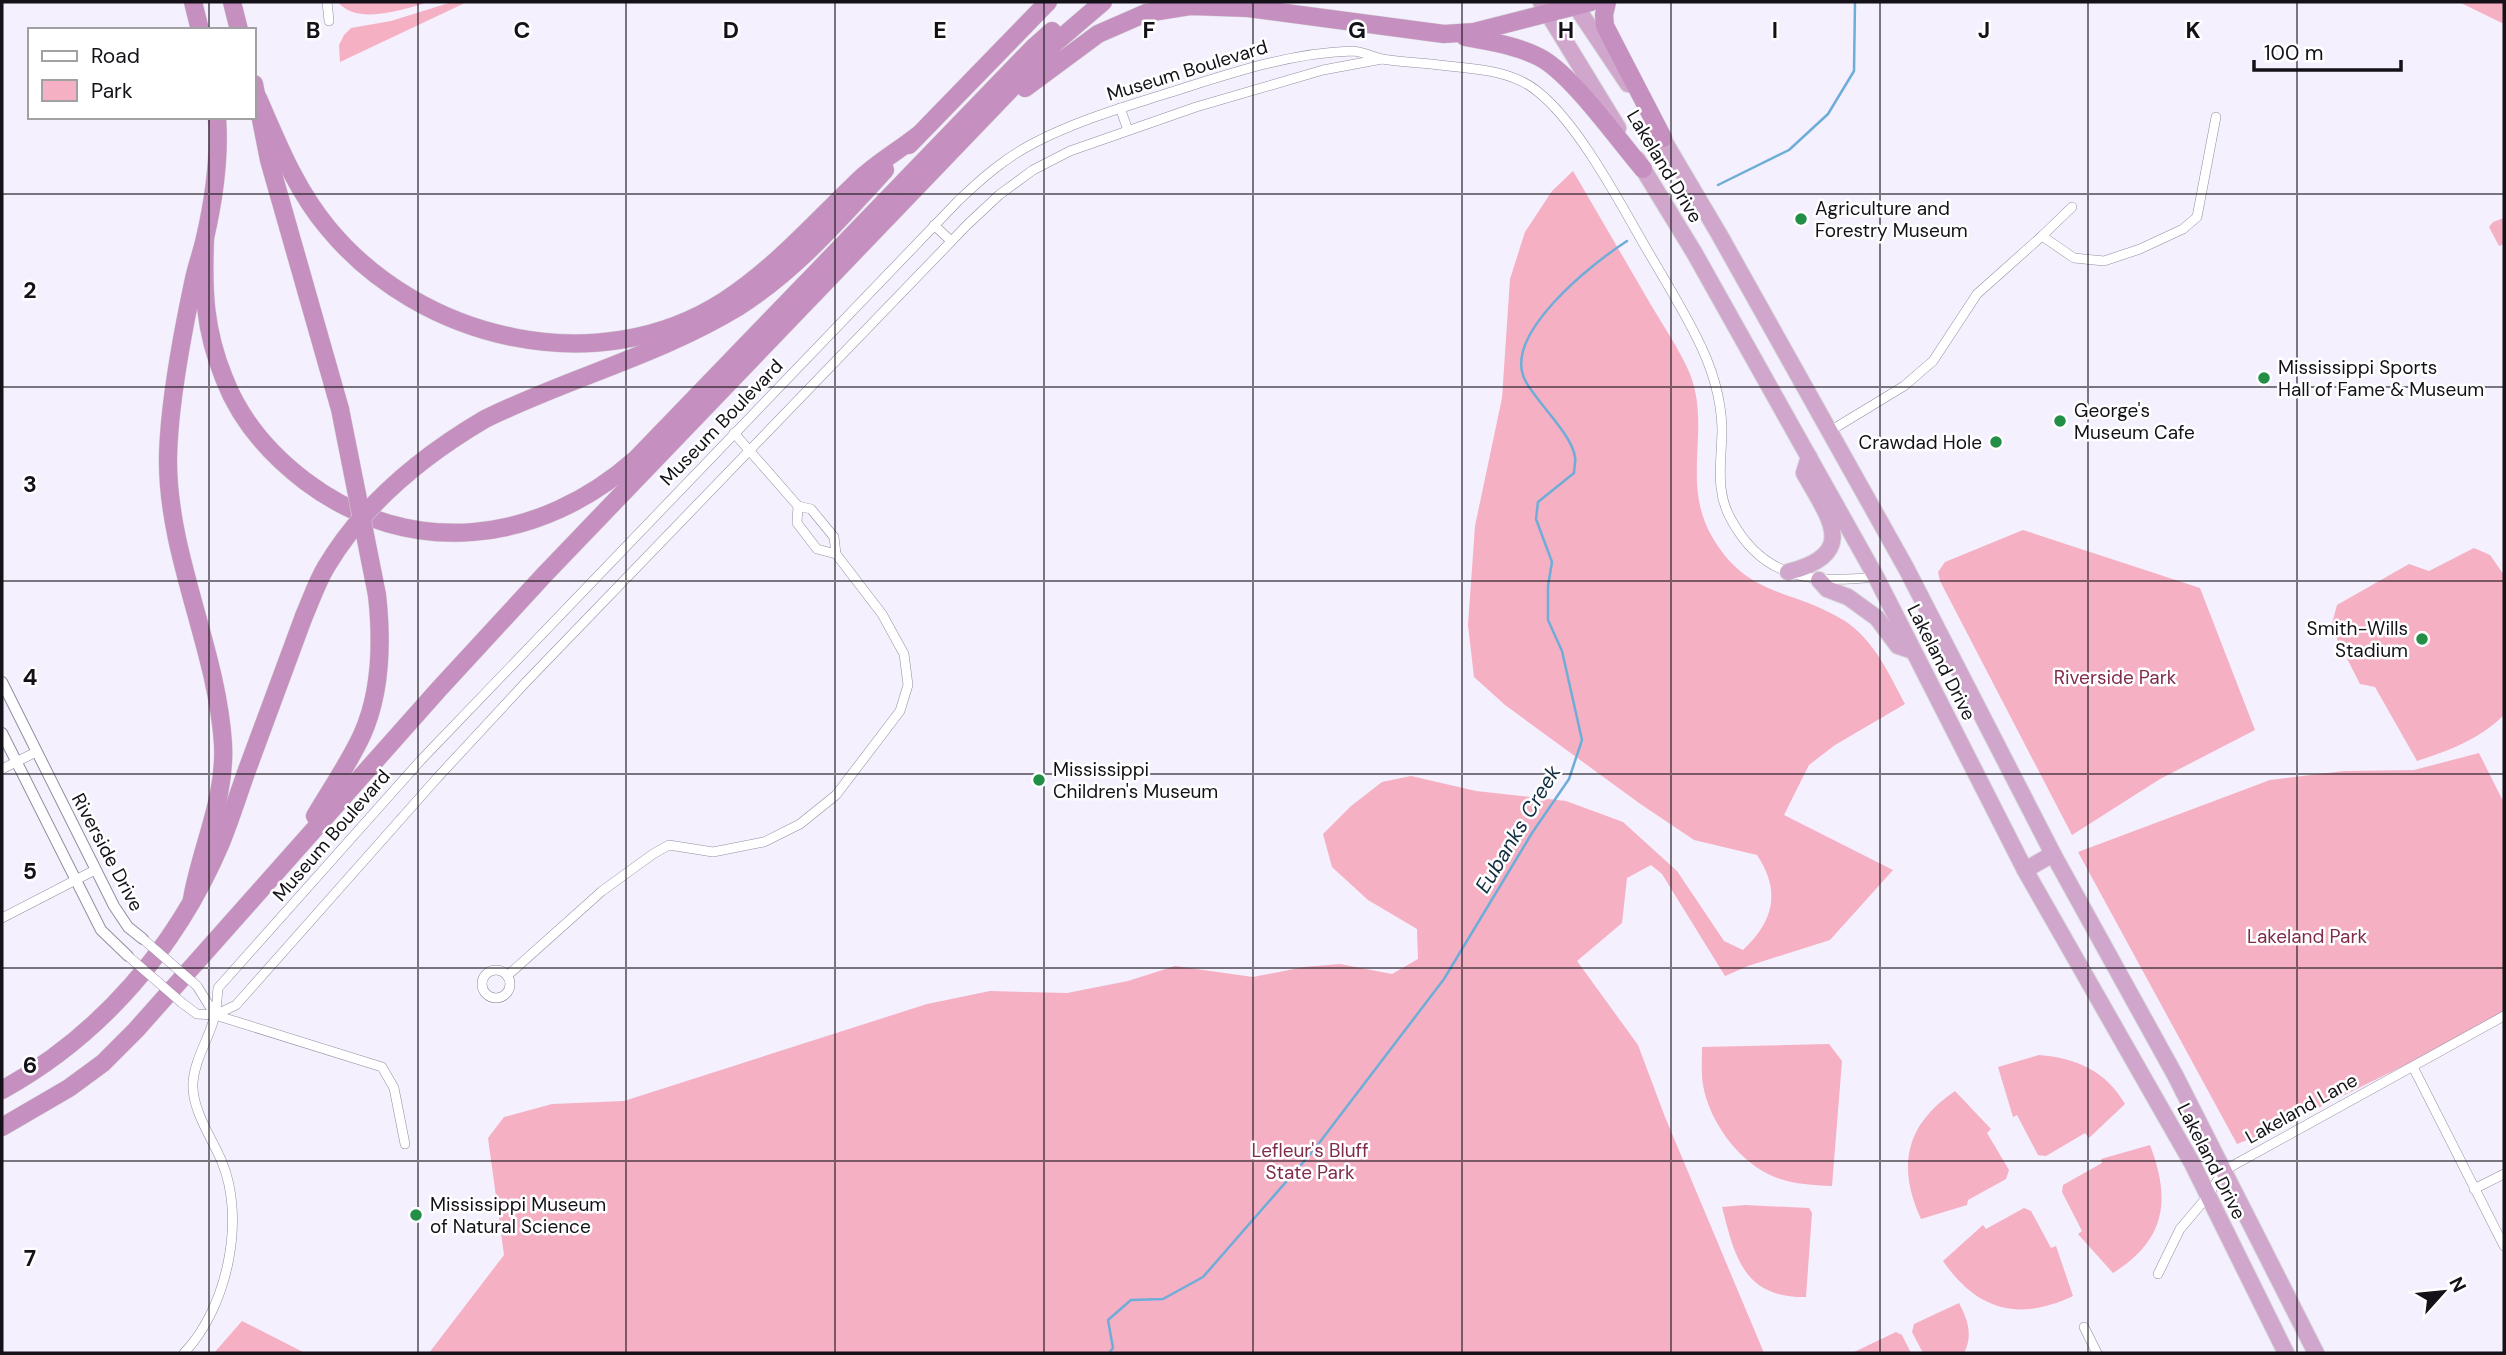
<svg xmlns="http://www.w3.org/2000/svg" width="2506" height="1355" font-family="'DM Sans',sans-serif">
	<style>
		.green { fill: #f5b0c4 }
		.lines { fill: none; stroke-linecap: round; stroke-linejoin: round }
		.stream { stroke: #6eadd8; stroke-width: 2.5 }
		.minor-casing { stroke: #938da0; stroke-width: 10 }
		.tertiary-casing { stroke: #938da0; stroke-width: 12 }
		.trunk-casing { stroke: #d5d4d5; stroke-width: 18 }
		.motorway-casing { stroke: #d5d4d5; stroke-width: 19 }
		.minor { stroke: #fff; stroke-width: 9 }
		.tertiary { stroke: #fff; stroke-width: 10 }
		.trunk { stroke: #d0a6cc; stroke-width: 16 }
		.motorway { stroke: #c58fbf; stroke-width: 18 }
		.minor-bridge-casing { stroke: #938da0; stroke-width: 10; stroke-linecap: butt }
		.motorway-bridge-casing { stroke: #d5d4d5; stroke-width: 19; stroke-linecap: butt }
		.minor-bridge { stroke: #fff; stroke-width: 9 }
		.motorway-bridge { stroke: #c58fbf; stroke-width: 18 }
		.grid { fill: none; stroke: #141118; stroke-width: 2; stroke-opacity: 0.55 }
		.poi-dot { fill: #228e46; stroke: #fff; stroke-width: 2.5 }
		.labels { text-anchor: middle; stroke-width: 5; stroke-linejoin: round; paint-order: stroke }
		.street-label { font-size: 19px; fill: #141118; stroke: #fff }
		.poi-label { font-size: 19px; fill: #141118; stroke: #fff; text-anchor: start }
		.park-label { font-size: 19px; fill: #7f2b4b; stroke: #fff }
		.water-label { font-size: 21px; font-style: italic; fill: #122e41; stroke: #fff }
		.grid-label { font-size: 23px; text-anchor: middle; font-weight: bold; fill: #141118; stroke: #fff; stroke-width: 5; stroke-linejoin: round; paint-order: stroke }
	</style>
	<rect width="100%" height="100%" fill="#f4f0fd"/>
	<!-- green -->
	<g class="green">
		<path d="M338,2h91c-24,7 -72,24 -91,0z"/>
		<polygon points="452,2 467,2 340,62 339,45 344,35 351,28 391,21"/>
		<polygon points="2459,2 2504,2 2504,24"/>
		<path d="M1573,171c26,45 52,89 78,134 13,22 29,45 39,69 22,57 -11,110 24,166 34,56 76,49 124,77 34,18 50,55 67,87l-70,41 -26,20 -25,50 109,55 -63,70 -82,26 -23,10 -63,-102 -11,-9 -24,13 -5,45 -45,38 61,84 27,72 99,236h-1335l75,-98 -16,-117 16,-21 48,-13 72,-3 303,-97 63,-13 77,2 61,-12 47,-15 78,11 51,-10 36,-3 52,10 26,-15 -1,-30 -49,-29 -36,-33 -9,-33 28,-28 31,-24 29,-6 65,15 90,10 57,21 54,49 47,70 19,9c31,-29 38,-59 14,-95l-63,-15 -55,-37 -134,-98 -31,-28 -6,-52 7,-99 27,-128 8,-119 15,-47 27,-41z"/>
		<polygon points="2504,218 2504,244 2499,246 2489,227 2493,222"/>
		<polygon points="2023,530 2200,588 2255,730 2160,779 2072,835 1940,581 1938,572 1945,562"/>
		<path d="M2474,548l16,7 14,20v140c-24,24 -56,36 -87,46l-42,-74 -15,-3 -29,-57 6,-22 72,-41 20,7z"/>
		<polygon points="2479,753 2504,803 2504,1016 2282,1126 2237,1144 2078,852 2270,780 2344,771 2414,770"/>
		<path d="M1829,1044l13,17 -10,125c-22,-1 -44,-2 -64,-12 -32,-16 -59,-54 -65,-89 -2,-12 -1,-26 -1,-38z"/>
		<path d="M2039,1055c37,3 67,16 86,49l-36,34 -4,-5 -39,23 -8,-1 -21,-40 -4,2 -15,-50z"/>
		<path d="M1955,1091l36,38 -4,4 22,37 -3,9 -38,21 -1,5 -46,14c-24,-53 -16,-94 34,-128z"/>
		<path d="M2150,1145c21,55 16,95 -37,128l-35,-39 4,-3 -20,-39 1,-7 39,-22 -1,-4z"/>
		<path d="M1745,1205l64,3 3,5 -6,84c-62,1 -71,-39 -84,-90z"/>
		<path d="M2024,1208l7,3 20,37 5,-2 17,50c-55,26 -96,14 -130,-35l40,-36 3,4z"/>
		<path d="M1959,1303c9,17 14,33 5,50h-41l-11,-21 2,-8z"/>
		<polygon points="242,1321 305,1353 214,1353"/>
		<polygon points="1896,1332 1902,1335 1911,1353 1852,1353"/>
	</g>
	<g class="lines">
		<!-- stream -->
		<g class="stream">
			<polyline points="1718,185 1789,150 1828,114 1854,71 1855,2"/>
			<path d="M1109,1353l4,-5 -5,-28 23,-20 32,-1 40,-22 110,-126 131,-172 88,-146 37,-54 13,-39 -20,-89 -14,-31v-34l4,-24 -16,-43 2,-17 36,-29c0,-5 2,-12 1,-16 -3,-23 -39,-55 -50,-77 -23,-46 68,-117 102,-139"/>
		</g>
		<defs>
			<g id="minor">
				<polyline points="327,2 329,21"/>
				<polyline points="1120,108 1128,130"/>
				<polyline points="934,225 951,241"/>
				<polyline points="2042,236 2072,207"/>
				<polyline points="1830,431 1904,386 1933,361 1977,294 2042,236 2074,258 2104,261 2140,249 2183,229 2197,217 2216,117"/>
				<polyline points="798,506 797,523 817,549 836,554"/>
				<polyline points="2,769 36,752"/>
				<polyline points="2,918 95,870"/>
				<circle cx="496" cy="984" r="14"/>
				<polyline points="507,976 602,891 653,854 669,845 713,852 764,842 800,824 836,795 900,711 908,685 904,654 882,614 836,554 834,537 811,509 798,506 734,433"/>
				<polyline points="197,986 215,1015"/>
				<polyline points="182,1003 197,1014 215,1015 382,1067 394,1088 405,1144"/>
				<polyline points="215,1015 236,1005 438,777 527,681 967,225 999,195 1033,170 1070,151 1196,107 1323,70 1382,59"/>
				<polyline points="2413,1067 2504,1246"/>
				<polyline points="2474,1189 2504,1174"/>
				<polyline points="2158,1274 2180,1229 2208,1196 2223,1171 2504,1016"/>
				<polyline points="2084,1327 2097,1353"/>
				<path d="M184,1353c43,-45 62,-133 38,-191 -10,-24 -31,-53 -29,-80 2,-24 17,-45 22,-67 2,-8 2,-18 3,-27l203,-228 537,-559c24,-23 47,-43 76,-58 42,-22 87,-35 131,-49 61,-19 122,-41 187,-43 10,0 20,6 30,8 19,3 39,4 57,6 33,4 71,4 98,26 41,32 82,110 109,157 17,29 35,58 50,88 15,29 25,59 26,92 0,33 -8,63 10,93 33,60 83,62 144,56"/>
			</g>
			<g id="tertiary">
				<polyline points="2,682 114,906 128,927 143,939"/>
				<polyline points="2,733 101,930 128,956"/>
			</g>
			<g id="trunk">
				<polyline points="1541,2 1618,128"/>
				<polyline points="1573,2 1628,84"/>
				<polyline points="1657,129 1719,234 1906,568 2053,854 2175,1075 2316,1353"/>
				<polyline points="1637,159 1695,254 1876,577 2025,870 2192,1163 2286,1353"/>
				<path d="M1788,572c72,-18 41,-54 16,-99l5,-16"/>
				<polyline points="1819,580 1827,589 1848,597 1877,618 1898,646 1913,651"/>
				<polyline points="2025,870 2053,854"/>
			</g>
			<g id="motorway">
				<polyline points="193,2 200,30"/>
				<polyline points="232,2 239,30"/>
				<polyline points="1607,2 1604,15 1605,26 1663,138"/>
				<path d="M1465,37c26,5 50,8 74,20 32,16 79,83 104,112"/>
				<polyline points="254,84 269,160 340,409"/>
				<polyline points="1025,88 1098,34 1146,13 1190,6 1248,8 1444,34 1474,32 1591,2"/>
				<path d="M258,98c20,46 38,92 70,130 93,113 270,154 396,73 51,-33 90,-78 134,-120 17,-17 40,-30 59,-45"/>
				<polyline points="909,145 1048,2"/>
				<path d="M205,238c-2,52 -1,91 19,140 16,42 47,77 81,103 106,80 235,63 331,-22l397,-411 19,-17"/>
				<path d="M485,419c83,-41 174,-64 253,-112 57,-36 102,-88 147,-137"/>
				<path d="M315,816c16,-27 34,-53 47,-81 19,-42 20,-95 15,-140"/>
				<path d="M192,899c9,-52 34,-100 31,-155 -6,-96 -56,-189 -55,-286 1,-56 14,-123 26,-179 3,-14 8,-27 11,-41 9,-39 15,-80 12,-121"/>
				<path d="M2,1090c98,-54 174,-142 218,-245 10,-24 18,-50 27,-75 19,-51 38,-103 57,-154"/>
				<polyline points="2,1127 69,1088 103,1063 136,1030 439,689 545,574 1055,43 1103,2"/>
			</g>
		</defs>
		<!-- minor casing -->
		<use href="#minor" class="minor-casing"/>
		<!-- tertiary casing -->
		<use href="#tertiary" class="tertiary-casing"/>
		<!-- trunk casing -->
		<use href="#trunk" class="trunk-casing"/>
		<!-- motorway casing -->
		<use href="#motorway" class="motorway-casing"/>
		<!-- minor -->
		<use href="#minor" class="minor"/>
		<!-- tertiary -->
		<use href="#tertiary" class="tertiary"/>
		<!-- trunk -->
		<use href="#trunk" class="trunk"/>
		<!-- motorway -->
		<use href="#motorway" class="motorway"/>
		<defs>
			<g id="minor-bridge">
				<polyline points="143,939 197,986"/>
				<polyline points="128,956 182,1003"/>
			</g>
			<g id="motorway-bridge">
				<polyline points="340,409 377,595"/>
				<path d="M304,616c7,-16 13,-34 22,-49 38,-64 96,-111 159,-148"/>
			</g>
		</defs>
		<!-- minor-bridge casing -->
		<use href="#minor-bridge" class="minor-bridge-casing"/>
		<!-- motorway-bridge casing -->
		<use href="#motorway-bridge" class="motorway-bridge-casing"/>
		<!-- minor-bridge -->
		<use href="#minor-bridge" class="minor-bridge"/>
		<!-- motorway-bridge -->
		<use href="#motorway-bridge" class="motorway-bridge"/>
	</g>
	<!-- grid -->
	<path class="grid" d="M209,2v28M418,2v1351M626,2v1351M835,2v1351M1044,2v1351M1253,2v1351M1462,2v1351M1671,2v1351M1880,2v1351M2088,2v1351M2297,2v1351M209,117v1236M2,194h2502M2,387h2502M2,581h2502M2,774h2502M2,968h2502M2,1161h2502"/>
	<!-- markers -->
	<g class="poi-dot">
		<circle cx="1801" cy="219" r="7"/>
		<circle cx="2264" cy="378" r="7"/>
		<circle cx="2060" cy="421" r="7"/>
		<circle cx="1996" cy="442" r="7"/>
		<circle cx="2422" cy="639" r="7"/>
		<circle cx="1039" cy="780" r="7"/>
		<circle cx="416" cy="1215" r="7"/>
	</g>
	<g class="labels">
		<!-- street labels -->
		<g class="street-label">
			<text transform="translate(1187 70) rotate(-17)" y="7">Museum Boulevard</text>
			<text transform="translate(1665 166) rotate(59)" y="7">Lakeland Drive</text>
			<text transform="translate(721 422) rotate(-46)" y="7">Museum Boulevard</text>
			<text transform="translate(1942 662) rotate(63)" y="7">Lakeland Drive</text>
			<text transform="translate(331 835) rotate(-49)" y="7">Museum Boulevard</text>
			<text transform="translate(108 852) rotate(62)" y="7">Riverside Drive</text>
			<text transform="translate(2301 1108) rotate(-29)" y="7">Lakeland Lane</text>
			<text transform="translate(2212 1161) rotate(63)" y="7">Lakeland Drive</text>
		</g>
		<!-- poi labels -->
		<g class="poi-label">
			<text x="1815" y="215">Agriculture and<tspan x="1815" dy="22">Forestry Museum</tspan></text>
			<text x="2278" y="374">Mississippi Sports<tspan x="2278" dy="22">Hall of Fame &amp; Museum</tspan></text>
			<text x="2074" y="417">George's<tspan x="2074" dy="22">Museum Cafe</tspan></text>
			<text x="1982" y="449" text-anchor="end">Crawdad Hole</text>
			<text x="2408" y="635" text-anchor="end">Smith-Wills<tspan x="2408" dy="22">Stadium</tspan></text>
			<text x="1053" y="776">Mississippi<tspan x="1053" dy="22">Children's Museum</tspan></text>
			<text x="430" y="1211">Mississippi Museum<tspan x="430" dy="22">of Natural Science</tspan></text>
		</g>
		<!-- park labels -->
		<g class="park-label">
			<text x="2115" y="684">Riverside Park</text>
			<text x="2307" y="943">Lakeland Park</text>
			<text x="1310" y="1157">Lefleur's Bluff<tspan x="1310" dy="22">State Park</tspan></text>
		</g>
		<!-- water labels -->
		<g class="water-label">
			<text transform="translate(1518 829) rotate(-59)" y="7">Eubanks Creek</text>
		</g>
	</g>
	<g class="grid-label">
		<text x="313" y="38">B</text>
		<text x="522" y="38">C</text>
		<text x="731" y="38">D</text>
		<text x="940" y="38">E</text>
		<text x="1149" y="38">F</text>
		<text x="1357" y="38">G</text>
		<text x="1566" y="38">H</text>
		<text x="1775" y="38">I</text>
		<text x="1984" y="38">J</text>
		<text x="2193" y="38">K</text>
		<text x="30" y="298">2</text>
		<text x="30" y="492">3</text>
		<text x="30" y="685">4</text>
		<text x="30" y="879">5</text>
		<text x="30" y="1073">6</text>
		<text x="30" y="1266">7</text>
	</g>
	<!-- border -->
	<rect width="2506" height="1355" fill="none" stroke="#141118" stroke-width="7"/>
	<!-- legend -->
	<rect x="28" y="28" width="228" height="91" fill="#ffffff" stroke="#a1a0a3" stroke-width="2"/>
	<rect x="42" y="51" width="35" height="10" fill="#ffffff" stroke="#a1a0a3" stroke-width="2"/>
	<text x="91" y="63" font-size="21" fill="#141118">Road</text>
	<rect x="42" y="80" width="35" height="21" fill="#f5b0c4" stroke="#a1a0a3" stroke-width="2"/>
	<text x="91" y="98" font-size="21" fill="#141118">Park</text>
	<!-- north arrow -->
	<g transform="translate(2443 1292) rotate(63)" stroke="#ffffff" stroke-width="5" paint-order="stroke">
	<path d="M0-5L12 26L0 18L-12 26Z" fill="#141118"/>
	<text y="-10" font-size="19" font-weight="bold" text-anchor="middle" fill="#141118">N</text>
	</g>
	<!-- scale -->
	<path d="M2254 60v10h147v-10" fill="none" stroke="#141118" stroke-width="3.5"/>
	<text x="2264" y="60" font-size="21" fill="#141118" stroke="#ffffff" stroke-width="5" paint-order="stroke">100 m</text>
</svg>
